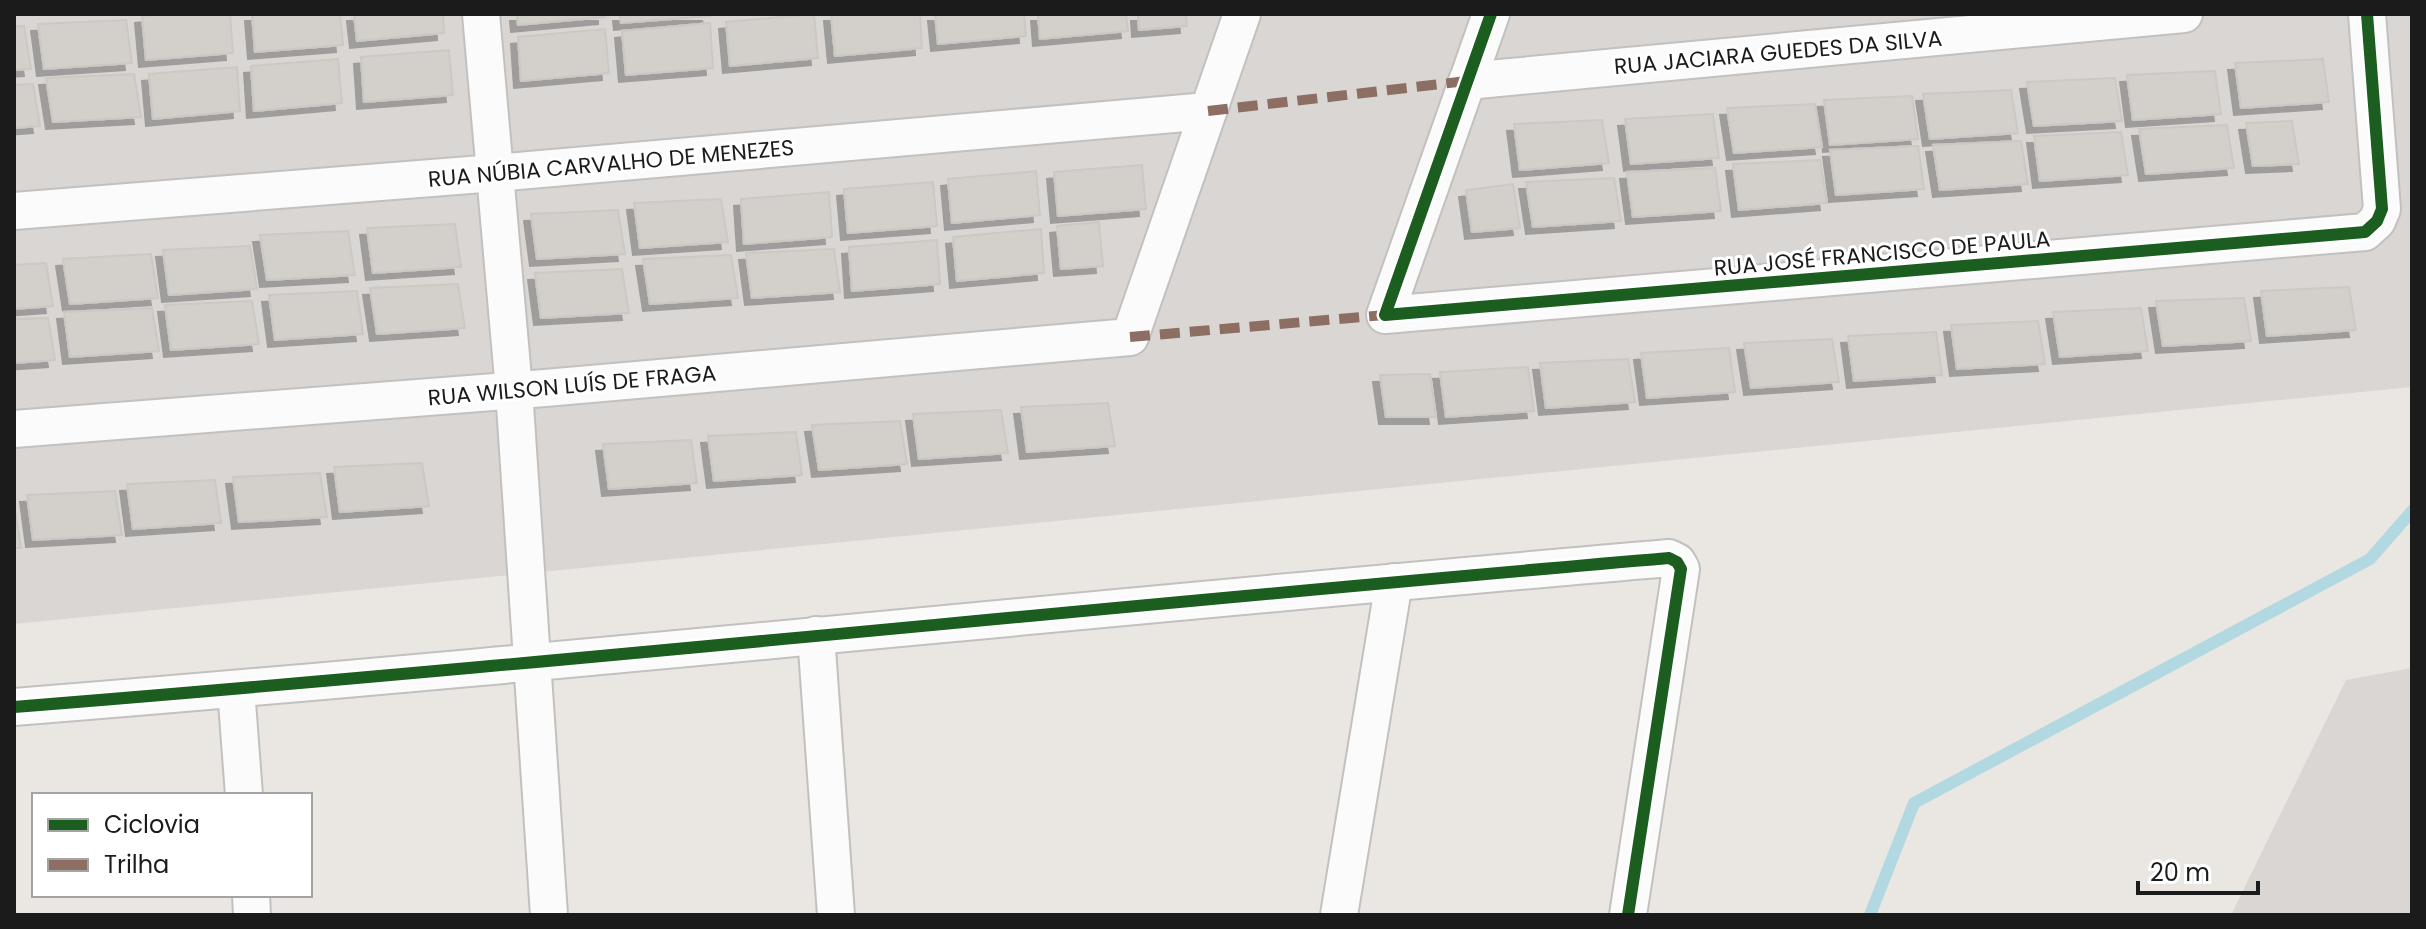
<svg xmlns="http://www.w3.org/2000/svg" width="2426" height="929" font-family="Poppins,sans-serif">
	<style>
		.residential { fill: #d9d6d4 }
		.lines { fill: none; stroke-linecap: round; stroke-linejoin: round }
		.stream { stroke: #b2d8e1; stroke-width: 12 }
		.building { fill: #d3cfcb; stroke: #cdc8c3; stroke-width: 2; filter: url(#shadow) }
		.minor-casing { stroke: #c2c1bf; stroke-width: 40 }
		.minor { stroke: #fcfbfb; stroke-width: 36 }
		.quiet { stroke: #8d6e63; stroke-width: 10; stroke-dasharray: 20 10; stroke-linecap: butt }
		.cycleway-casing { stroke: #fff; stroke-width: 17 }
		.cycleway { stroke: #1b5e20; stroke-width: 12 }
		.labels { text-anchor: middle; stroke-width: 6; stroke-linejoin: round; paint-order: stroke }
		.street-label { font-size: 22px; fill: #1b1b1b; stroke: #fff }
	</style>
	<defs>
		<filter id="shadow"><feDropShadow dx="-7" dy="7" stdDeviation="0" flood-color="#0004"/></filter>
	</defs>
	<rect width="100%" height="100%" fill="#eae7e2"/>
	<!-- residential -->
	<g class="residential">
		<polygon points="14,14 2412,14 2412,387 14,624"/>
		<polygon points="2412,668 2412,915 2231,915 2346,680"/>
	</g>
	<g class="lines">
		<!-- stream -->
		<polyline class="stream" points="1870,915 1914,803 2370,559 2412,511"/>
	</g>
	<!-- building -->
	<g class="building">
		<polygon points="165,14 230,14 233,53 146,60 142,16"/>
		<polygon points="252,14 340,14 343,45 255,52"/>
		<polygon points="354,14 443,14 444,33 357,41"/>
		<polygon points="517,14 605,14 605,17 518,25"/>
		<polygon points="620,14 709,14 710,16 621,23"/>
		<polygon points="814,14 818,58 730,66 726,22"/>
		<polygon points="831,14 920,14 922,48 835,56"/>
		<polygon points="935,14 1024,14 1026,36 938,44"/>
		<polygon points="1038,14 1126,14 1128,31 1040,39"/>
		<polygon points="1138,14 1186,14 1187,26 1139,30"/>
		<polygon points="126,20 132,63 44,69 38,24"/>
		<polygon points="710,23 713,68 626,75 622,31"/>
		<polygon points="14,26 24,26 31,69 14,70"/>
		<polygon points="605,29 609,73 521,81 518,37"/>
		<polygon points="449,50 453,95 364,102 361,57"/>
		<polygon points="338,59 342,103 254,111 251,66"/>
		<polygon points="2323,59 2329,102 2241,108 2235,63"/>
		<polygon points="237,67 240,111 153,119 149,74"/>
		<polygon points="2215,71 2221,114 2133,120 2127,75"/>
		<polygon points="134,74 141,117 53,122 46,78"/>
		<polygon points="2115,78 2122,121 2034,126 2027,82"/>
		<polygon points="33,84 40,126 14,128 14,85"/>
		<polygon points="2011,90 2018,133 1930,139 1923,94"/>
		<polygon points="1912,96 1918,139 1830,145 1824,100"/>
		<polygon points="1815,104 1822,147 1734,153 1727,108"/>
		<polygon points="1713,114 1719,158 1631,164 1625,119"/>
		<polygon points="1602,120 1609,163 1520,170 1514,124"/>
		<polygon points="2292,121 2299,164 2253,166 2246,123"/>
		<polygon points="2227,125 2234,168 2146,174 2139,129"/>
		<polygon points="2121,132 2128,175 2040,181 2034,136"/>
		<polygon points="2021,141 2028,184 1940,190 1933,145"/>
		<polygon points="1918,146 1924,189 1836,195 1830,150"/>
		<polygon points="1820,160 1827,203 1739,210 1733,164"/>
		<polygon points="1142,165 1146,209 1058,216 1054,172"/>
		<polygon points="1715,168 1721,211 1633,217 1627,172"/>
		<polygon points="1036,171 1040,215 952,223 948,179"/>
		<polygon points="1614,178 1621,221 1533,227 1526,182"/>
		<polygon points="933,182 937,226 848,233 844,189"/>
		<polygon points="1513,184 1520,228 1472,232 1466,190"/>
		<polygon points="829,192 832,237 744,244 741,199"/>
		<polygon points="721,199 728,242 640,248 634,203"/>
		<polygon points="618,210 625,254 537,259 531,214"/>
		<polygon points="1099,222 1103,266 1061,269 1057,226"/>
		<polygon points="455,224 461,267 373,273 367,228"/>
		<polygon points="1041,229 1044,273 957,281 953,237"/>
		<polygon points="348,231 355,275 267,280 260,235"/>
		<polygon points="937,240 940,284 852,291 849,247"/>
		<polygon points="250,246 257,289 169,295 163,250"/>
		<polygon points="834,249 840,292 752,298 746,253"/>
		<polygon points="151,254 158,298 70,304 63,259"/>
		<polygon points="731,255 738,298 650,304 643,259"/>
		<polygon points="46,263 53,306 14,309 14,265"/>
		<polygon points="622,269 629,313 541,318 535,273"/>
		<polygon points="458,284 465,328 377,334 370,288"/>
		<polygon points="2349,287 2356,330 2267,336 2261,291"/>
		<polygon points="357,291 363,334 275,340 269,295"/>
		<polygon points="2244,298 2251,341 2163,346 2156,301"/>
		<polygon points="252,301 259,344 171,350 165,305"/>
		<polygon points="152,308 159,351 70,357 64,312"/>
		<polygon points="2141,308 2148,351 2060,357 2053,312"/>
		<polygon points="48,318 55,360 14,363 14,319"/>
		<polygon points="2038,321 2045,364 1957,369 1951,325"/>
		<polygon points="1936,332 1942,375 1854,381 1848,336"/>
		<polygon points="1832,339 1839,382 1751,388 1744,343"/>
		<polygon points="1729,348 1735,392 1647,398 1641,353"/>
		<polygon points="1628,359 1635,402 1546,408 1540,363"/>
		<polygon points="1528,367 1534,411 1446,417 1440,372"/>
		<polygon points="1430,374 1436,417 1386,417 1380,375"/>
		<polygon points="1108,403 1115,446 1027,452 1021,407"/>
		<polygon points="1001,410 1008,453 919,459 913,414"/>
		<polygon points="900,421 907,464 819,470 812,425"/>
		<polygon points="796,432 802,475 714,481 708,436"/>
		<polygon points="691,440 697,483 609,489 603,444"/>
		<polygon points="422,463 429,506 340,512 334,467"/>
		<polygon points="320,473 327,517 239,522 233,477"/>
		<polygon points="215,480 221,523 133,529 127,484"/>
		<polygon points="115,491 122,535 33,540 27,495"/>
		<polygon points="14,504 21,548 14,548"/>
	</g>
	<g class="lines">
		<defs>
			<g id="minor">
				<polyline points="481,14 514,390 549,915"/>
				<polyline points="1491,14 1385,315 2365,232 2377,221 2382,209 2367,14"/>
				<polyline points="1467,81 2184,14"/>
				<polyline points="14,211 495,173 1208,111"/>
				<polyline points="14,429 545,388 1130,337 1242,14"/>
				<polyline points="816,635 836,915"/>
				<polyline points="236,689 244,795"/>
				<path d="M14,707c552,-44 1103,-102 1655,-149l8,4 4,7 -53,346"/>
				<polyline points="251,895 252,915"/>
				<polyline points="1339,915 1394,582"/>
			</g>
		</defs>
		<!-- minor casing -->
		<use href="#minor" class="minor-casing"/>
		<!-- minor -->
		<use href="#minor" class="minor"/>
		<!-- quiet -->
		<g class="quiet">
			<polyline points="1208,111 1467,81"/>
			<polyline points="1130,337 1385,315"/>
		</g>
		<defs>
			<g id="cycleway">
				<polyline points="1491,14 1385,315 2365,232 2377,221 2382,209 2367,14"/>
				<path d="M14,707c552,-44 1103,-102 1655,-149l8,4 4,7 -53,346"/>
			</g>
		</defs>
		<!-- cycleway casing -->
		<use href="#cycleway" class="cycleway-casing"/>
		<!-- cycleway -->
		<use href="#cycleway" class="cycleway"/>
	</g>
	<g class="labels">
		<!-- street labels -->
		<g class="street-label">
			<text transform="translate(1778 52) rotate(-5)" y="8">RUA JACIARA GUEDES DA SILVA</text>
			<text transform="translate(611 163) rotate(-5)" y="8">RUA NÚBIA CARVALHO DE MENEZES</text>
			<text transform="translate(1882 253) rotate(-5)" y="8">RUA JOSÉ FRANCISCO DE PAULA</text>
			<text transform="translate(572 385) rotate(-5)" y="8">RUA WILSON LUÍS DE FRAGA</text>
		</g>
	</g>
	<!-- border -->
	<rect width="2426" height="929" fill="none" stroke="#1b1b1b" stroke-width="32"/>
	<!-- legend -->
	<rect x="32" y="793" width="280" height="104" fill="#ffffff" stroke="#a4a4a4" stroke-width="2"/>
	<rect x="48" y="819" width="40" height="12" fill="#1b5e20" stroke="#a4a4a4" stroke-width="2"/>
	<text x="104" y="833" font-size="24" fill="#1b1b1b">Ciclovia</text>
	<rect x="48" y="859" width="40" height="12" fill="#8d6e63" stroke="#a4a4a4" stroke-width="2"/>
	<text x="104" y="873" font-size="24" fill="#1b1b1b">Trilha</text>
	<!-- scale -->
	<path d="M2138 881v12h120v-12" fill="none" stroke="#1b1b1b" stroke-width="4"/>
	<text x="2150" y="881" font-size="24" fill="#1b1b1b" stroke="#ffffff" stroke-width="6" paint-order="stroke">20 m</text>
</svg>
